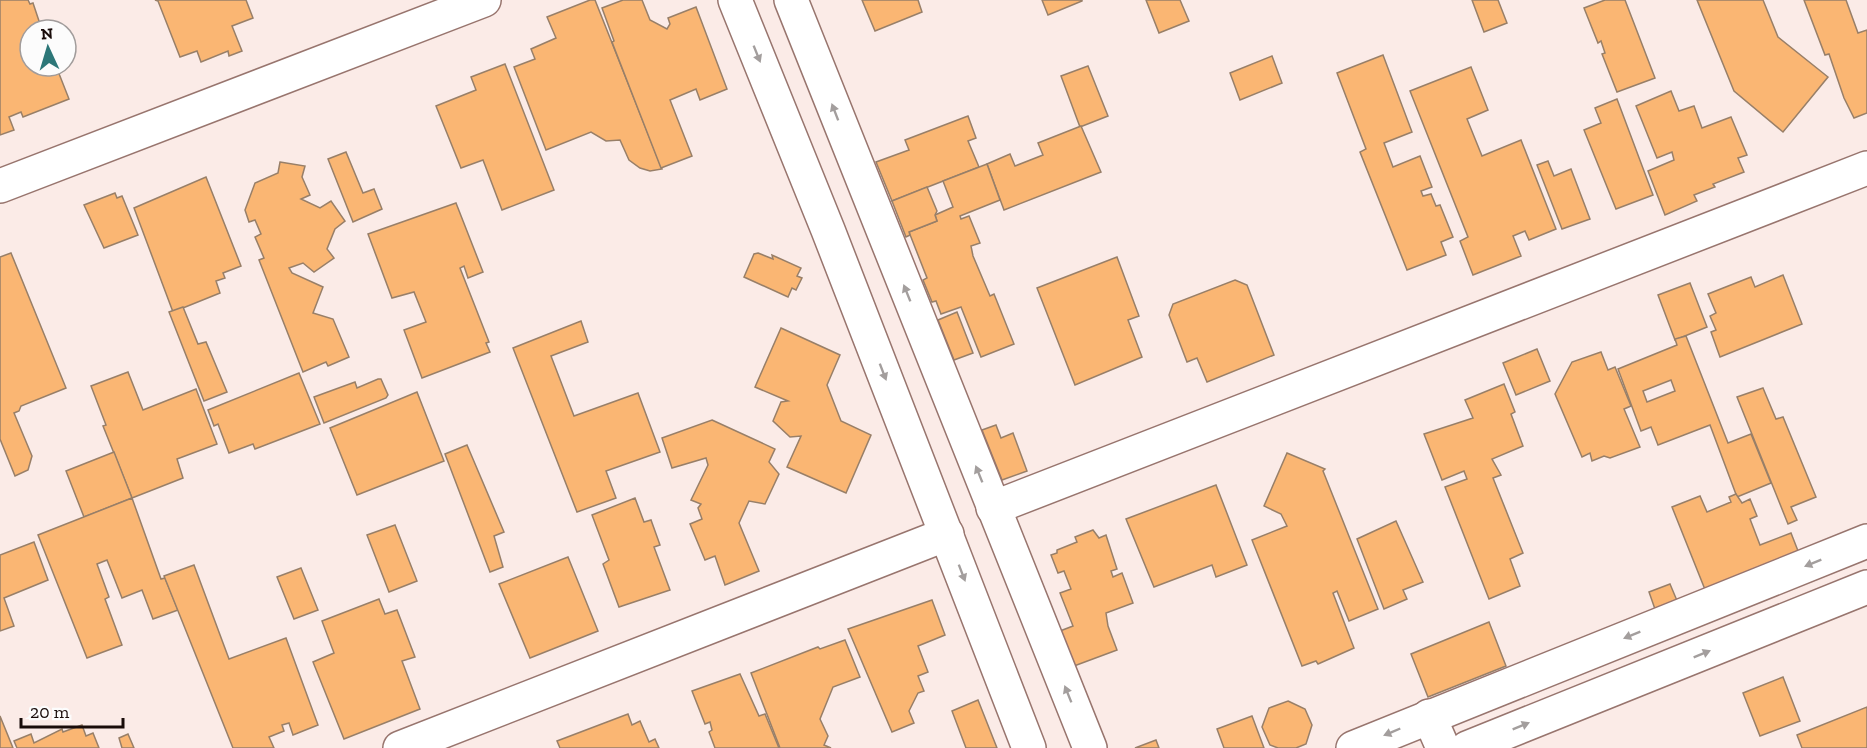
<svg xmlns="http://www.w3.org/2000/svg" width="1867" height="748" font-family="'Zilla Slab',serif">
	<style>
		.building { fill: #fab673; stroke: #987f68; stroke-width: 1.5; fill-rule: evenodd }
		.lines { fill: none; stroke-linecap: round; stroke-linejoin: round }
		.minor-casing { stroke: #98756e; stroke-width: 36 }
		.minor { stroke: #fff; stroke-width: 33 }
		.oneway { fill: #a39e9d }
	</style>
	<rect width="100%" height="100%" fill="#fbebe7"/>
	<!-- building -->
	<g class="building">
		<polygon points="0,0 28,0 30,4 33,3 42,30 30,30 30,66 56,66 69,99 23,117 21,112 9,117 14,130 0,135"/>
		<polygon points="155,0 246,0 253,18 232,26 242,51 229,56 228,51 201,62 197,51 180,57 158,1"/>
		<polygon points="590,0 595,0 662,169 650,171 640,168 629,160 620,140 606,141 591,132 546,150 514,67 535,59 531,49 556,38 547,17"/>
		<polygon points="623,0 642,0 650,20 667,29 670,24 668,18 696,7 727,89 700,100 696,89 670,100 692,156 661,168 612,42 614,41 602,8"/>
		<polygon points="862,0 918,0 922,12 875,31"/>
		<polygon points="1042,0 1082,0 1082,1 1048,15"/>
		<polygon points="1146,0 1180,0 1189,21 1159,33"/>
		<polygon points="1472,0 1498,0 1507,23 1484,32"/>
		<polygon points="1605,0 1625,0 1655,78 1617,92 1602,54 1605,53 1601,41 1598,43 1584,8"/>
		<polygon points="1697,0 1763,0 1778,37 1828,77 1783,132 1734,91"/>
		<polygon points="1804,0 1846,0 1858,33 1867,30 1867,113 1854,118 1844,98 1829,54 1825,55"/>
		<polygon points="1383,55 1412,132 1384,143 1393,167 1420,156 1432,187 1421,191 1423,196 1431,194 1436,206 1440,205 1453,237 1441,242 1446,255 1407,270 1360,152 1366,149 1337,73"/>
		<polygon points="1272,56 1282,83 1240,100 1230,73"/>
		<polygon points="505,64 554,190 502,210 483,160 461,168 436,106 476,90 471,77"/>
		<polygon points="1088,66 1108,116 1080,127 1061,76"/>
		<polygon points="1471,67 1488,110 1467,119 1482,156 1521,140 1556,229 1529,240 1525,231 1513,236 1521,256 1473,275 1460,241 1468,237 1410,91"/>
		<polygon points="1671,91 1679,111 1694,106 1702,128 1731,117 1747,155 1738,158 1744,172 1713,184 1715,187 1694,195 1697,201 1665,215 1648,171 1674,160 1672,152 1657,158 1636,106"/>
		<polygon points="1617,99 1653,195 1616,209 1584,130 1601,123 1595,108"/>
		<polygon points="968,116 976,138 968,141 979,167 892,201 876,162 909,150 905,140"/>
		<polygon points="1081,126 1101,172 1004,210 987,164 1010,154 1015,166 1043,155 1038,143"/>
		<polygon points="346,152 363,193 374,189 382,209 353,222 328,159"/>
		<polygon points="1548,161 1554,176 1571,169 1590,219 1562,229 1537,165"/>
		<polygon points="280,162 305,166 302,177 310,195 301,199 320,208 331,201 345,221 335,229 327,249 334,258 314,272 303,263 289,268 292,273 323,287 313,313 333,319 349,357 328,366 326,362 303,372 259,260 264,258 255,237 261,234 255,220 249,222 245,210 255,183 278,173"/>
		<polygon points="987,164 1000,200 960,216 961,219 969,216 980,243 971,246 973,256 990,296 994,294 1014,344 981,357 961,307 941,314 936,301 932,302 923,280 927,278 909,232 937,221 935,215 953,207 943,181"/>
		<polygon points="206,177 241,266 223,273 225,278 216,281 220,293 173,312 134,208"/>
		<polygon points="927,187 937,211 935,215 937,221 909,232 910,235 906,237 892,201"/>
		<polygon points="115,193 117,198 122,196 138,235 104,248 84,205"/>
		<polygon points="456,203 483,272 468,278 464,266 460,268 489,342 486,343 490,352 422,378 404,330 426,322 414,292 392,298 368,234"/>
		<polygon points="11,253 66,388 21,406 19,411 14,413 32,456 28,470 15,476 0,439 0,257"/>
		<polygon points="758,253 773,259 772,255 801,268 797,276 802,278 796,290 792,288 788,297 744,277 754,254"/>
		<polygon points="1117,257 1139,316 1128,320 1142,357 1075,385 1037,288"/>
		<polygon points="1783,275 1802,324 1720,357 1711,332 1716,330 1710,316 1716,313 1708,294 1751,277 1755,287"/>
		<polygon points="1235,280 1247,285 1274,355 1207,382 1197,358 1187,362 1169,315 1173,304"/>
		<polygon points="1690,283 1707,327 1675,340 1658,295"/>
		<polygon points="183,307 198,344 206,342 227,392 204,401 169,312"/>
		<polygon points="957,312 973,353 954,360 938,320"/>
		<polygon points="581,321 588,342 551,356 574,416 638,393 660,452 606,471 616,498 577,512 513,348"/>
		<polygon points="781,328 840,355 827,385 841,421 871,435 846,493 787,467 801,436 790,437 773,421 781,402 788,401 755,387"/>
		<path d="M1686,336l42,107 23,-9 20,49 -34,14 -27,-72 -52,20 -7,-18 -10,4 -23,-62 59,-24 -2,-6zM1671,380l4,11 -28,11 -4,-11z"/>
		<polygon points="1537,349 1550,381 1516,395 1503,363"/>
		<polygon points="1601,352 1608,370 1615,367 1631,406 1624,409 1640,447 1610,458 1604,456 1592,461 1590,453 1582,457 1555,394 1572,362"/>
		<polygon points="128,372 143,410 196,389 217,444 177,459 183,478 132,498 103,426 106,425 91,386"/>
		<polygon points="299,373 320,424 255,449 253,444 229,453 218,424 214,426 208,410"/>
		<polygon points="378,379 381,379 388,395 386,398 324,423 314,397 355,382 357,388"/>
		<polygon points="1504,384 1515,412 1511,414 1523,446 1492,459 1501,475 1493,478 1523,553 1510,559 1520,586 1489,599 1445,487 1467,479 1464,471 1442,480 1424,434 1473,418 1465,400"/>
		<polygon points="1763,388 1776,419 1783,417 1816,497 1791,507 1797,520 1788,524 1737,397"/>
		<polygon points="417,392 444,461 357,495 330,428"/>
		<polygon points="712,420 775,449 769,462 779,474 765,504 749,501 739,523 759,571 725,585 715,556 705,560 690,524 702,519 698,508 701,504 691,500 708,465 706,458 672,468 662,438"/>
		<polygon points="996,425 1001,438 1013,433 1027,471 1002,480 982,430"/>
		<polygon points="467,445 504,532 494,536 503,567 490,572 445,454"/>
		<polygon points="114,452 132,498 84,517 66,471"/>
		<polygon points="1287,453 1325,469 1323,471 1378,609 1349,621 1337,591 1333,593 1354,648 1318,664 1316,661 1302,666 1252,540 1287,526 1281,514 1264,506"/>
		<polygon points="1216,485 1247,565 1216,577 1212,565 1154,587 1126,519"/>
		<polygon points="1736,494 1742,503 1750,499 1757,516 1750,519 1760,545 1791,533 1800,556 1706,592 1672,507 1700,496 1707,512 1731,502 1729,497"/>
		<polygon points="132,498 161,579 165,578 178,610 153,619 142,590 122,598 107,560 97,564 109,597 105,599 122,645 87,658 38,535"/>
		<polygon points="635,498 644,522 651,520 660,545 654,547 670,590 619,607 603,564 609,560 592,515"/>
		<polygon points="1396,521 1423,582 1403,590 1407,599 1384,609 1357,539"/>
		<polygon points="395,525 417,581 389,592 367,535"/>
		<polygon points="1093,530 1099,538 1106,535 1117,569 1111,571 1113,577 1122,573 1133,603 1106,613 1108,626 1117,650 1074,666 1060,631 1073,626 1060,593 1071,589 1064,571 1058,573 1051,555 1057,553 1057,550 1077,542 1075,537"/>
		<polygon points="34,542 48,580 4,598 14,626 0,631 0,555"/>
		<polygon points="568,557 598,631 530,658 499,584"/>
		<polygon points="194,565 229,659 286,638 318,725 293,735 289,723 282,725 284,731 269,737 274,748 233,748 164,576"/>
		<polygon points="301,568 318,610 294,619 277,577"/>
		<polygon points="1670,584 1678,603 1656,612 1649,592"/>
		<polygon points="379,599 385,614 397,610 415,657 402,661 420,709 344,739 313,662 334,653 322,621"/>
		<polygon points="932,600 945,635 918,646 928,672 918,676 924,691 918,693 909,711 914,723 892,732 848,629"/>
		<polygon points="1489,622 1506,666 1428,697 1411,654"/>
		<polygon points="845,640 860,677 833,687 820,719 828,736 824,745 831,748 780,748 751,673 818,647 820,649"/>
		<polygon points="740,674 759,716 765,714 779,748 715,748 709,732 712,730 710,722 705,724 692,691"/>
		<polygon points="1783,677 1800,721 1760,736 1743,693"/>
		<polygon points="978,700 997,748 966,748 952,711"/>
		<polygon points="1288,701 1305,709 1312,725 1306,744 1296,748 1278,748 1270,745 1262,727 1269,708"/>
		<polygon points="1867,707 1867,748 1802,748 1797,735"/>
		<polygon points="628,714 632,725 640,721 649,742 655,739 659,748 560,748 557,741"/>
		<polygon points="0,716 13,748 0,748"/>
		<polygon points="1252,716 1264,748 1224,748 1217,729"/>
		<polygon points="82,725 86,736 93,733 99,748 17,748 14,741 31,734 34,743 62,729 63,732"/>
		<polygon points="128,734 134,748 122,748 119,738"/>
		<polygon points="1156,740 1159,748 1135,748"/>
	</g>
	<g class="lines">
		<defs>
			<g id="minor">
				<polyline points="735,0 828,230 1029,748"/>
				<polyline points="791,0 1090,748"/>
				<polyline points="0,186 484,0"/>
				<polyline points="993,508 1867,168"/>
				<polyline points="1429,716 1443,748"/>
				<polyline points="400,748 947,534"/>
				<polyline points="1353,748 1867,541"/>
				<polyline points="1467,748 1867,587"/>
			</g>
		</defs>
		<!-- minor casing -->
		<use href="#minor" class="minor-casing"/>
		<!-- minor -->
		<use href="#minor" class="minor"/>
	</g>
	<!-- one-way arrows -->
	<defs><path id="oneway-solid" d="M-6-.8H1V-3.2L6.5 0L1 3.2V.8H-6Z" transform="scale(1.5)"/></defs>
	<g class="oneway">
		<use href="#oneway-solid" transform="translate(757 54) rotate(68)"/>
		<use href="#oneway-solid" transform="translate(835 112) rotate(-111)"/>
		<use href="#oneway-solid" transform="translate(907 293) rotate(-112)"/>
		<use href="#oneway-solid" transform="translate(883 372) rotate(69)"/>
		<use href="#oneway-solid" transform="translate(979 474) rotate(-112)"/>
		<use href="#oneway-solid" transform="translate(1813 563) rotate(158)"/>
		<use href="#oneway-solid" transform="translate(962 573) rotate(69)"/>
		<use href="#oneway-solid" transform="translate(1632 635) rotate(158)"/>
		<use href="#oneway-solid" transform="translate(1702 654) rotate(-22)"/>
		<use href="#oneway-solid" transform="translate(1068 694) rotate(-112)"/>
		<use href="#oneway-solid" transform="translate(1521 726) rotate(-22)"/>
		<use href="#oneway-solid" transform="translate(1392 732) rotate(157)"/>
	</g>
	<!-- north arrow -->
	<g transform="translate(48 48) rotate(356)"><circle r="28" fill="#fcfcfc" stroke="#a19c9b" stroke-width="1.5"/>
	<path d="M0-4.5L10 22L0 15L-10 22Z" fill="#2d7778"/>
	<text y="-9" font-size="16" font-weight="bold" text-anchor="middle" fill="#190c0a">N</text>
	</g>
	<!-- scale -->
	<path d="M21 718v9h102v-9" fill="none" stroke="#190c0a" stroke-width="3"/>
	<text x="30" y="718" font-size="18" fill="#190c0a" stroke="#fcfcfc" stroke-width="4.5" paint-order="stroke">20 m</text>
</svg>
